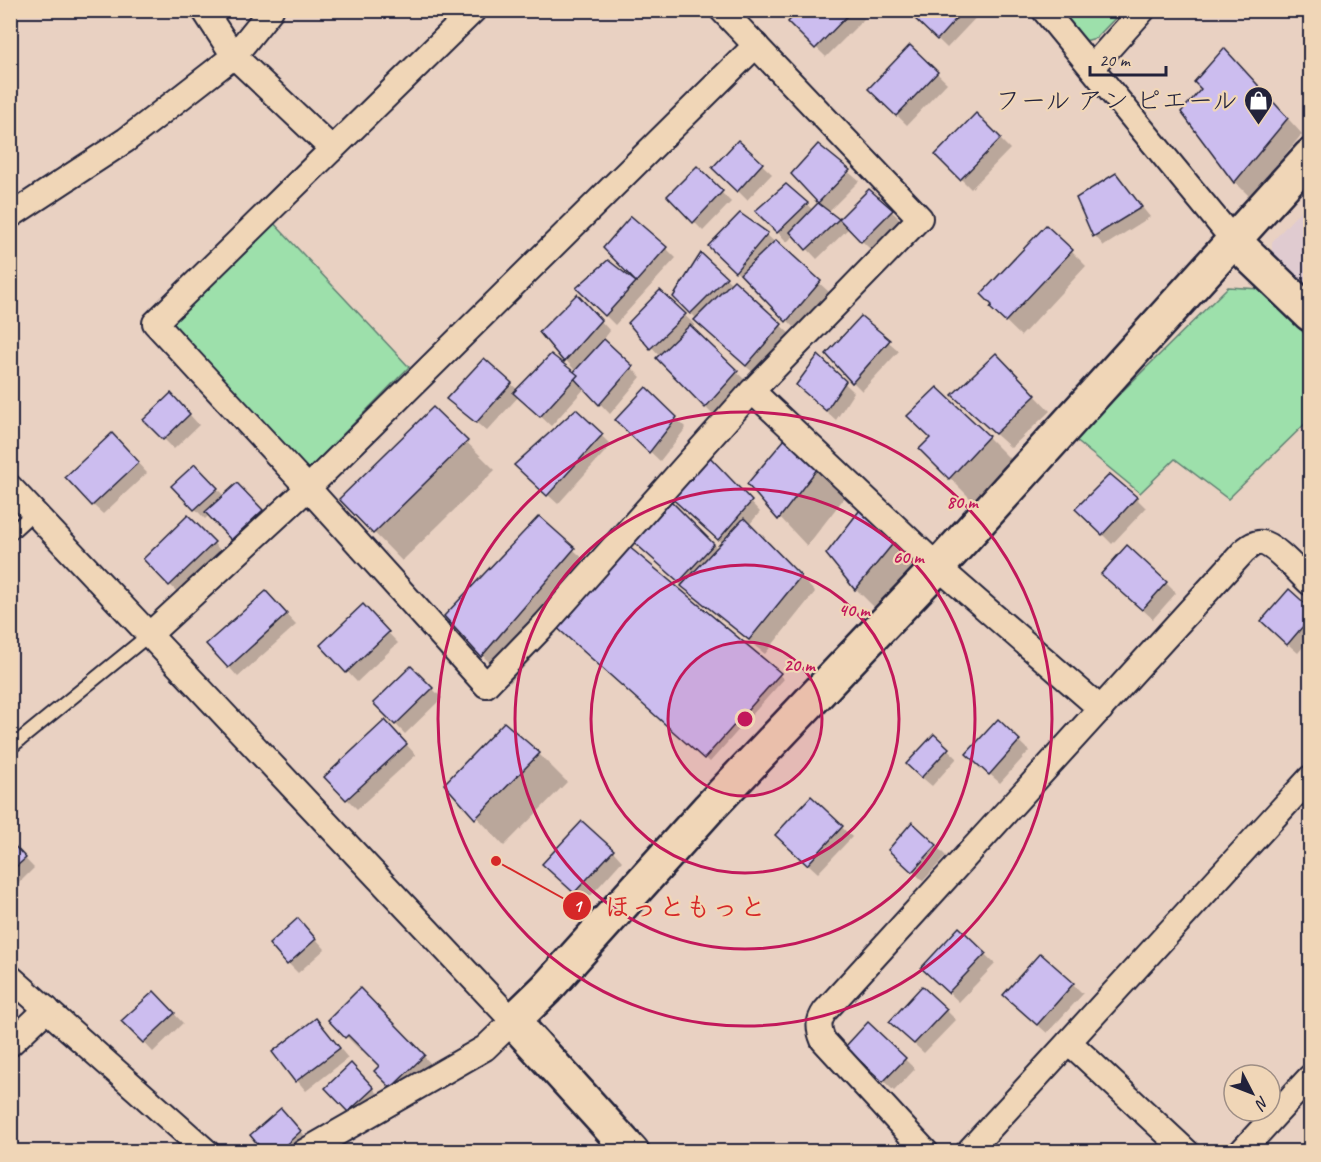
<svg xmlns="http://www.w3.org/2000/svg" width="1321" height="1162" font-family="Caveat,'Klee One',sans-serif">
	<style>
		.built { fill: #e0cbd0 }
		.green { fill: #9de0ab; stroke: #608173; stroke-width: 1.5 }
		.shadow { fill: #0003 }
		.building { fill: #ccbdef; stroke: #22223b; stroke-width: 1.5 }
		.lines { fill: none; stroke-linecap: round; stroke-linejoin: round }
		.lane-casing { stroke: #22223b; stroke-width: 16 }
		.street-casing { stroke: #22223b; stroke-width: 28 }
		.secondary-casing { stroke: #22223b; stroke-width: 38 }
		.lane { stroke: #f0d6b7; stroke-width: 12 }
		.street { stroke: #f0d6b7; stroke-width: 24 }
		.secondary { stroke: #f0d6b7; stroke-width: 33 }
		.ring { fill: none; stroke: #c2185b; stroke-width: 3 }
		.labels { text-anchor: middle; stroke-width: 4.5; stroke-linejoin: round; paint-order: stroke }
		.poi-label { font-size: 26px; fill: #22223b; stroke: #f0d6b7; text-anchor: end }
		.centre { fill: #c2185b; stroke: #f0d6b7; stroke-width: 3 }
		.ring-label { font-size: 18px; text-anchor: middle; font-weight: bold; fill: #c2185b; stroke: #f0d6b7; stroke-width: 4.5; stroke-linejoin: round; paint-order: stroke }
		.leader { fill: none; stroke: #d62828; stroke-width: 2 }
		.callout-dot { fill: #d62828; stroke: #f0d6b7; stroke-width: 2 }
		.mark-label { font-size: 18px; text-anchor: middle; font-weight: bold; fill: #fff }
		.callout-label { font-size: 27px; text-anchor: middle; font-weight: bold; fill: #d62828; stroke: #f0d6b7; stroke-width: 4.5; stroke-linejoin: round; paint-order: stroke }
	</style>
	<rect width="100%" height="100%" fill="#e9d1c2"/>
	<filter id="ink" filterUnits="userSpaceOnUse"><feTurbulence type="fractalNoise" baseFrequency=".0167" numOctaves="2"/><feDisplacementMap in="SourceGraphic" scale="12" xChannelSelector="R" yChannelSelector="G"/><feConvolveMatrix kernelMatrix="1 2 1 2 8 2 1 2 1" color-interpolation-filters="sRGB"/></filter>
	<g filter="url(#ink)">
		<!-- built -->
		<polygon class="built" points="1310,200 1310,295 1272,260 1272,242"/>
		<!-- green -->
		<g class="green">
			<polygon points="1056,11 1122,11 1096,38 1081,42"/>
			<polygon points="270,219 409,367 306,472 168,317"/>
			<polygon points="1228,287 1260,289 1310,339 1310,419 1228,499 1175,459 1140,493 1074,439"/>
		</g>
		<!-- shadow -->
		<g class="shadow">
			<polygon points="801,10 866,10 869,14 826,57 790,22"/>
			<polygon points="916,10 983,10 947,48 912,14"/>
			<polygon points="910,47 947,83 907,125 870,89"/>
			<polygon points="1239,65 1302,134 1250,197 1235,182 1182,113 1203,89"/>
			<polygon points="976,115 1010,149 971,189 937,155"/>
			<polygon points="738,142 772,174 747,200 715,168"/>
			<polygon points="818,146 859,181 828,212 839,221 869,191 902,221 871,250 849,228 817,259 794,235 787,242 757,211 786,186 813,210 820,203 793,174"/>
			<polygon points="697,168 731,202 703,231 669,196"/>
			<polygon points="1116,175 1150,217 1104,246 1095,236"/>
			<polygon points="741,215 767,235 829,292 797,330 747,279 746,281 720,256"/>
			<polygon points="605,248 666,248 676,258 615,325 578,288 608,262 637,283 638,282"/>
			<polygon points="1071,251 1086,266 1021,336 992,308"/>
			<polygon points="726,278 732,284 734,282 791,335 756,375 705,330 697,319 674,296"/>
			<polygon points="660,292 695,325 691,328 747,382 715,417 658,358 660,356 630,323"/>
			<polygon points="587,306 610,331 603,340 641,377 610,414 585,388 551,426 519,396 487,431 458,409 484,360 518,390 577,376 579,375 541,332"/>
			<polygon points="861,318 899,351 862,391 853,382"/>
			<polygon points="818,358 854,392 836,420 808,395"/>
			<polygon points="1011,370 1050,411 1011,448 969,410"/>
			<polygon points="646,389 686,428 660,461 617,420"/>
			<polygon points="181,405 199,425 174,449 145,420"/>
			<polygon points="433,409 495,470 402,561 341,499"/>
			<polygon points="576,411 611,445 558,504 526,475"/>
			<polygon points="790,435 848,493 807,546 749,484"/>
			<polygon points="988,437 1016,465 978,506 921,449"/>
			<polygon points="121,445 147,473 103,514 93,505"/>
			<polygon points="714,463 760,512 749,525 815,592 765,654 698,601 630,537 667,500 718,549 723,543 679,504"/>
			<polygon points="205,476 224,496 237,485 272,521 242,548 210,514 205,519 173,486"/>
			<polygon points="1136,498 1146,508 1112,544 1077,509"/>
			<polygon points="188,517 223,553 180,595 145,559"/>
			<polygon points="539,518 602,576 628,548 784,679 710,762 559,627 510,683 482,655"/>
			<polygon points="891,537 923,569 884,617 856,589 828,554"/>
			<polygon points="1113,583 1166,583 1176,593 1153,619"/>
			<polygon points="1290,591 1310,610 1310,639 1298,653 1273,631"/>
			<polygon points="275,603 296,625 238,677 229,667"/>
			<polygon points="363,607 398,643 357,682 322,645"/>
			<polygon points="411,668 442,698 405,734 375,703"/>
			<polygon points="998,721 1029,751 1000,783 978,764"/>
			<polygon points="395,732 416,755 357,809 347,799"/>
			<polygon points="934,736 957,758 932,786 918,774"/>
			<polygon points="539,754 567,782 504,846 446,784"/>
			<polygon points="811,798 852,837 818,873 787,845"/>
			<polygon points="10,843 34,868 13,889 10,886"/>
			<polygon points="936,846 946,856 923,881 900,859"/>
			<polygon points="613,851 622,861 585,902 554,874"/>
			<polygon points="959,929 995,964 959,1002 933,977"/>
			<polygon points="308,930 325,949 298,973 288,963"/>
			<polygon points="1073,984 1083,994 1047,1033 1015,1005"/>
			<polygon points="360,991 438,1071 407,1101 377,1071 381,1066 364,1049 361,1051 330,1020"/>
			<polygon points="154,993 183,1023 153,1052 124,1021"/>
			<polygon points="946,1010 956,1020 924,1053 901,1032"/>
			<polygon points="316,1020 348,1058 306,1091 274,1053"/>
			<polygon points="868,1024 915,1069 894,1091 857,1056"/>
			<polygon points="361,1075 383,1099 359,1121 327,1088"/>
			<polygon points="291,1119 310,1142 299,1152 266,1152"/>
		</g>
		<!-- building -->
		<g class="building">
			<polygon points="799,10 853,10 815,49 788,22"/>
			<polygon points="914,10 964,10 937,40 910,14"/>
			<polygon points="910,45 938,72 896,116 868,89"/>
			<polygon points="1224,48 1288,118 1234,183 1181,112 1201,89 1194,82"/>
			<polygon points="976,113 1001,138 960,180 935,155"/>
			<polygon points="738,140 763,163 737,192 712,168"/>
			<polygon points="818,144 850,170 818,203 791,174"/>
			<polygon points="697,166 723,191 693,223 667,196"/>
			<polygon points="1116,173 1142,207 1093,237 1076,198"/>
			<polygon points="786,184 808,203 777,233 755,211"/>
			<polygon points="869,189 893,210 861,242 839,219"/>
			<polygon points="818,203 839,219 806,250 790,232"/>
			<polygon points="740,213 768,233 735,272 708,246"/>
			<polygon points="631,216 667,247 636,282 603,248"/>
			<polygon points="1046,225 1073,250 1005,322 990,308 992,305 981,294"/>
			<polygon points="776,240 821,281 786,322 740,274"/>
			<polygon points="701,253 727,277 690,314 673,297"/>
			<polygon points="608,260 636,282 605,316 576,288"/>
			<polygon points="734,280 782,324 746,366 694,320"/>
			<polygon points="660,290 686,314 650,349 628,323"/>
			<polygon points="577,294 601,320 564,362 539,332"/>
			<polygon points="861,316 890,340 852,383 826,354"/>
			<polygon points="690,325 738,371 705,408 656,358"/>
			<polygon points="604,339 633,366 599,405 571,375"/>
			<polygon points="996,353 1036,395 995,434 952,395"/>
			<polygon points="551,354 578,375 540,417 513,393"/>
			<polygon points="818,355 846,381 826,411 796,385"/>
			<polygon points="484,358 512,383 476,423 446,399"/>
			<polygon points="646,387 677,417 649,453 615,420"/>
			<polygon points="937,387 989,436 949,479 919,449 930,438 907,416"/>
			<polygon points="171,393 190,414 163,440 143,420"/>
			<polygon points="433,407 468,441 373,534 339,499"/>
			<polygon points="576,409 603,434 547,496 514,465"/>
			<polygon points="112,433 139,462 92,506 65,477"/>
			<polygon points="790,433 821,464 778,520 747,484"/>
			<polygon points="704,451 752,501 718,540 667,494"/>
			<polygon points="195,464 218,488 194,510 171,486"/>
			<polygon points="1110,474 1137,497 1102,535 1075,509"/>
			<polygon points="237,483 263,510 231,540 205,512"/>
			<polygon points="667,497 714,544 679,582 628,537"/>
			<polygon points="863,506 896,540 855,590 826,554"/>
			<polygon points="188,515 215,542 169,586 143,559"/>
			<polygon points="539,516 575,548 481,657 444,616"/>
			<polygon points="744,518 801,576 749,640 681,586"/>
			<polygon points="1127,545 1167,582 1142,610 1101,574"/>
			<polygon points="628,546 781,673 704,759 554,625"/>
			<polygon points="1289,589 1310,608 1310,618 1287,645 1261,621"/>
			<polygon points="266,591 287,614 228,668 206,644"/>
			<polygon points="363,604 389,632 346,673 320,645"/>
			<polygon points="411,666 433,688 395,725 373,703"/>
			<polygon points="998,719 1020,740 989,775 966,754"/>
			<polygon points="385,720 407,744 346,800 324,777"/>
			<polygon points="504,722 540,753 475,819 444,784"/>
			<polygon points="934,734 949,748 921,778 906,764"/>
			<polygon points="811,796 843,826 807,865 775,835"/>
			<polygon points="582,821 614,850 574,893 542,864"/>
			<polygon points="912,822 937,845 912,872 888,850"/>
			<polygon points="10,841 26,858 10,872"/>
			<polygon points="298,918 316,939 287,965 269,944"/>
			<polygon points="959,927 986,953 948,993 921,968"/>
			<polygon points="1040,953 1074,983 1037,1025 1003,995"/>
			<polygon points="922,986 947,1009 914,1044 889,1022"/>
			<polygon points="360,988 425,1055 391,1088 374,1071 379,1066 348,1035 345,1038 328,1020"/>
			<polygon points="154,991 175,1013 143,1043 121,1021"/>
			<polygon points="316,1018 340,1048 295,1082 272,1052"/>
			<polygon points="868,1022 906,1058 883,1082 845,1047"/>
			<polygon points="351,1063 374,1088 348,1112 325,1088"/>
			<polygon points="281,1108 301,1131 278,1152 264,1152 250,1135"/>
		</g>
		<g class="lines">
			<defs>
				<g id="lane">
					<polyline points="10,534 34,512"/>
					<polyline points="10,748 150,634"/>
				</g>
				<g id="street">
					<polyline points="204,10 234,56 332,149"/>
					<polyline points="474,10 155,323 308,488 486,685 546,623 752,391 920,218 722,10"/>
					<polyline points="1044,10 1234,241"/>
					<polyline points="1092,67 1143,10"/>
					<polyline points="10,216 126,140 234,56 271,10"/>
					<polyline points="752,391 938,567 1101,709"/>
					<polyline points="10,487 513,1021 485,1048 304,1152"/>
					<polyline points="150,634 308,488 756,45"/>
					<polyline points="10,977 207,1152"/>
					<polyline points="1069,1042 1187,1152"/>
					<polyline points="10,1044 47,1009"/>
					<path d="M926,1152l-103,-112c-5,-12 -5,-19 2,-29l419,-460c5,-4 11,-9 18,-8 13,2 38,31 48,40"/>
					<polyline points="968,1152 1310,778"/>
					<polyline points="1241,1152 1310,1077"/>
				</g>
				<g id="secondary">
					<polyline points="1234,241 1310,314"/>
					<polyline points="632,1152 513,1021 546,989 709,808 938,567 1310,156"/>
				</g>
			</defs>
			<!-- lane casing -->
			<use href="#lane" class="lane-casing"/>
			<!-- street casing -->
			<use href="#street" class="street-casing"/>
			<!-- secondary casing -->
			<use href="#secondary" class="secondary-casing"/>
			<!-- lane -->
			<use href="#lane" class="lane"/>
			<!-- street -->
			<use href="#street" class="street"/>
			<!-- secondary -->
			<use href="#secondary" class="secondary"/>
		</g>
	</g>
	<!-- distance rings -->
	<circle cx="745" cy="719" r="77" fill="#c2185b" fill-opacity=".12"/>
	<g class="ring">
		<circle cx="745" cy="719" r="77"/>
		<circle cx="745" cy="719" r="154"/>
		<circle cx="745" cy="719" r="230"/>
		<circle cx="745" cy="719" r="307"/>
	</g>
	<!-- icons -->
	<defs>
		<symbol id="shop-pin" viewBox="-11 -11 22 30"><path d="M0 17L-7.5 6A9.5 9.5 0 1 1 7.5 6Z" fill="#22223b" stroke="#f0d6b7"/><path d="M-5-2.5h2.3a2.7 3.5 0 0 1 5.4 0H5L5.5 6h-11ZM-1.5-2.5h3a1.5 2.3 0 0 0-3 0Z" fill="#fff"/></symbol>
	</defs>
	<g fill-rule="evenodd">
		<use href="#shop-pin" x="1242" y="84" width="33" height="45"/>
	</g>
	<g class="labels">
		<!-- poi labels -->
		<g class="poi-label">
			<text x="1238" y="109">フール アン ピエール</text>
		</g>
	</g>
	<circle cx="745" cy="719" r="9" class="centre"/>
	<g class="ring-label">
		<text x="962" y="508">80 m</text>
		<text x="908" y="563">60 m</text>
		<text x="854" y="616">40 m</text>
		<text x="799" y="671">20 m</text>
	</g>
	<!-- callouts -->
	<path class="leader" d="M496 861L577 906"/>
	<g class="callout-dot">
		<circle cx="496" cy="861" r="6"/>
		<circle cx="577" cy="906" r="15"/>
	</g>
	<g class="mark-label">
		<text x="577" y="912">1</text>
	</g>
	<g class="callout-label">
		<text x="685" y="916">ほっともっと</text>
	</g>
	<!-- margin -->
	<rect width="1321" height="1162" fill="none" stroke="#f0d6b7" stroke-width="36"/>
	<rect x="18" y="18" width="1285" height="1126" fill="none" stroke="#22223b" stroke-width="2" filter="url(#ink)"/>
	<!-- north arrow -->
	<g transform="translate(1252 1093) rotate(132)"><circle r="28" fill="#f0d6b7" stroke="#9e8e85" stroke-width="1.5"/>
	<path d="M0-4.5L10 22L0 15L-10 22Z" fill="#22223b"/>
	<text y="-9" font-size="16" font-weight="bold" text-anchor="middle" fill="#22223b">N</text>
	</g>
	<!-- scale -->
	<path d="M1090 66v9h76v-9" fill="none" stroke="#22223b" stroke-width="3"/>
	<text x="1099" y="66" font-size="18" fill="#22223b" stroke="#f0d6b7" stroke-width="4.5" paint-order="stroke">20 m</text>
</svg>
